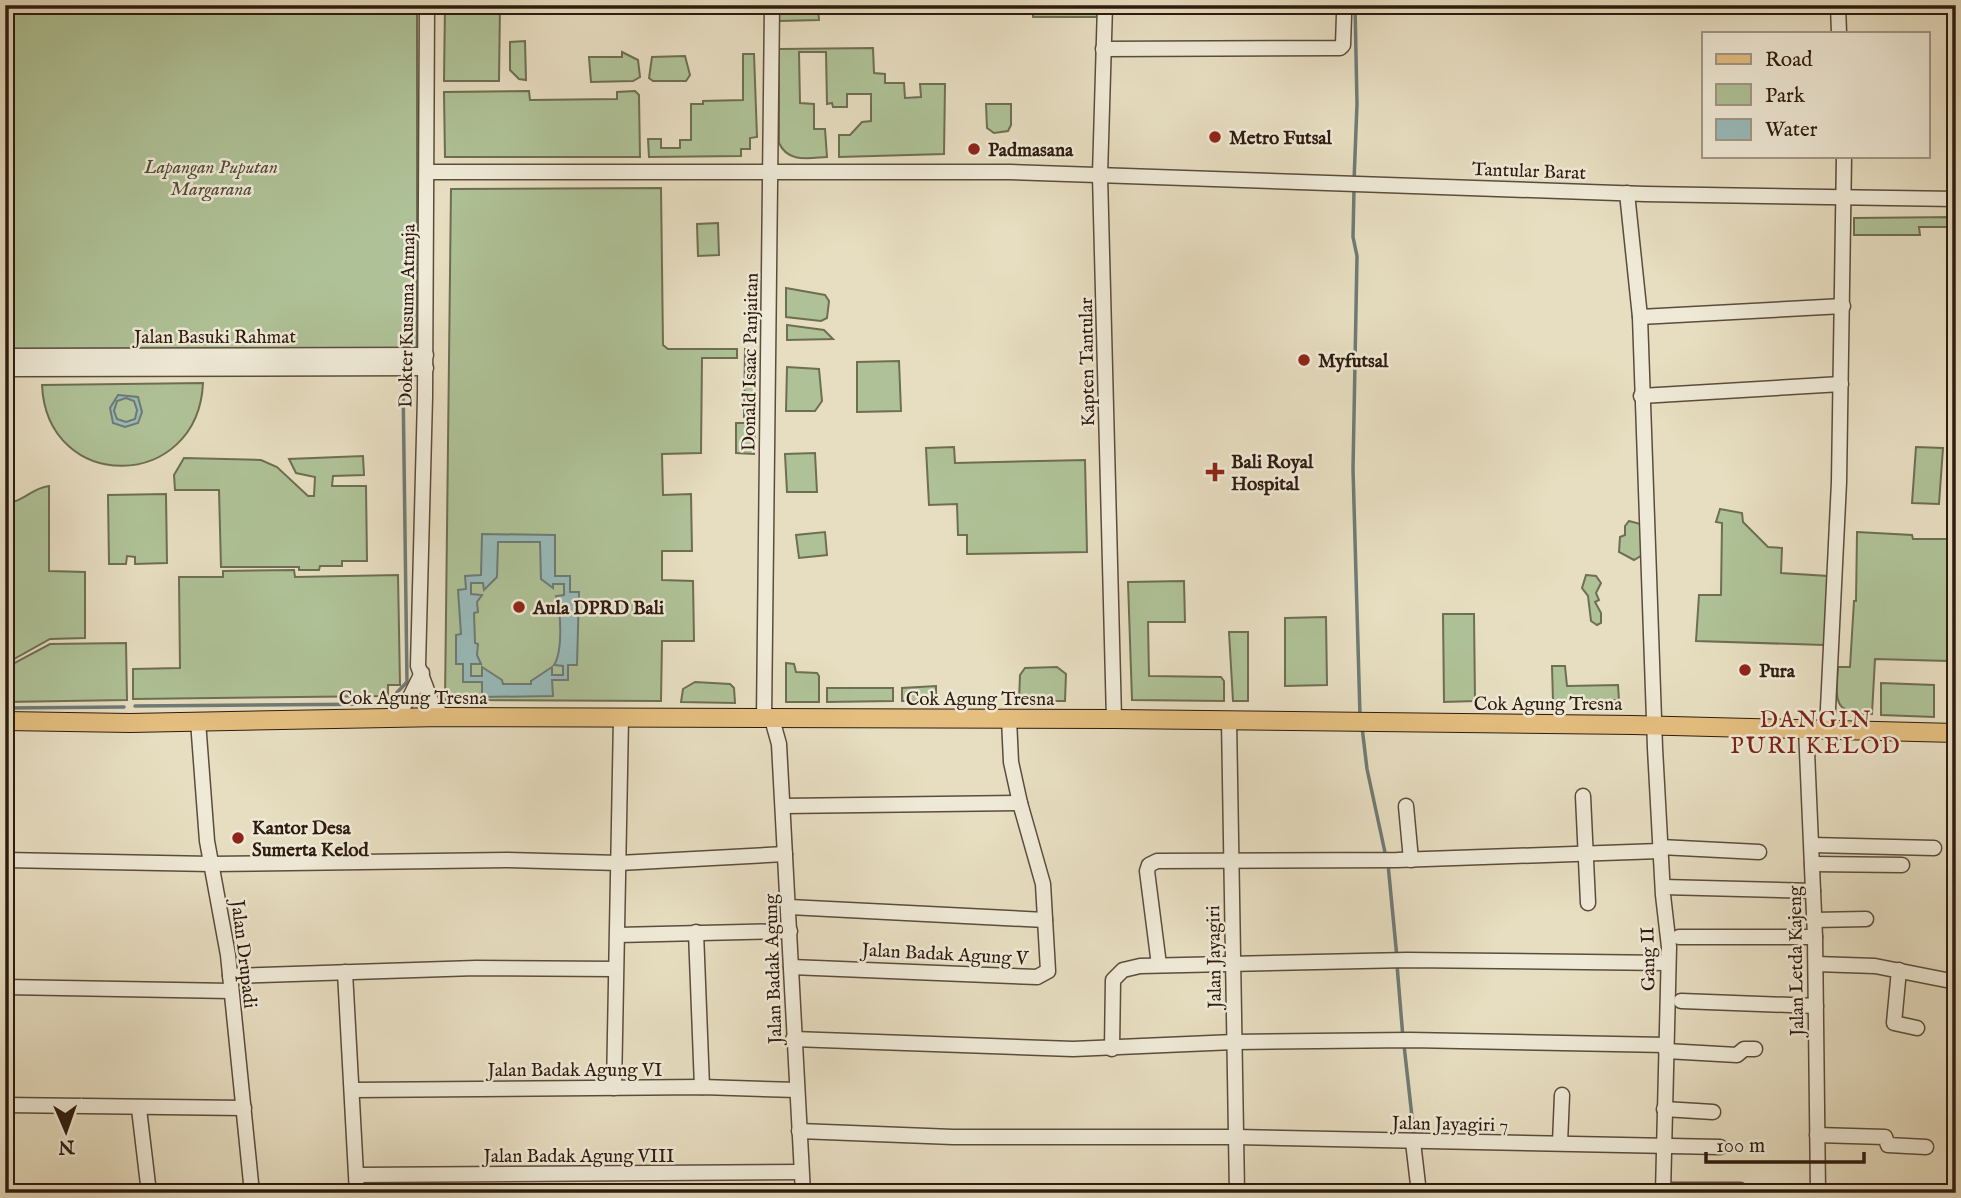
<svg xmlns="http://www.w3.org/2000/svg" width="1961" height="1198" font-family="'IM FELL English',serif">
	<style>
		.green { fill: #afc297; stroke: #6e6e53; stroke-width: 2 }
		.water { fill: #98bbba; stroke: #6e7b76; stroke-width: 2; fill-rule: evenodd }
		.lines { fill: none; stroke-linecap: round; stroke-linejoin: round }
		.stream { stroke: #6e7b76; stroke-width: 3.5 }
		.minor-casing { stroke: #5c4c3c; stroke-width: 17 }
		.major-casing { stroke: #2e1b0f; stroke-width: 20 }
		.minor { stroke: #efead7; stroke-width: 14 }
		.major { stroke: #e4bf80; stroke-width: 18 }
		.poi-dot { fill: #8f2418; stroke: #efead7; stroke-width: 2.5 }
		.labels { text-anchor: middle; stroke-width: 5; stroke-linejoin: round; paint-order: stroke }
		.poi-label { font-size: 19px; font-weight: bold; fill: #2e1b0f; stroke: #efead7; text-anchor: start }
		.park-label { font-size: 19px; font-style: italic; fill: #554d38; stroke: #efead7 }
		.street-label { font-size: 19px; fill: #2e1b0f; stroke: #efead7 }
		.quarter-label { font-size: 23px; letter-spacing: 2px; fill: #7a1f14; stroke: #efead7 }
	</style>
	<rect width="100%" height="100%" fill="#e7dec1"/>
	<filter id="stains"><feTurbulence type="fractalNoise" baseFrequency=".00286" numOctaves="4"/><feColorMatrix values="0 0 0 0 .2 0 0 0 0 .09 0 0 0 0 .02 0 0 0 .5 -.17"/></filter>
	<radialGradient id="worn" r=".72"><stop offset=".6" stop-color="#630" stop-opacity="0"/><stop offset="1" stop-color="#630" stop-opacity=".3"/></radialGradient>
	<!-- green -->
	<g class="green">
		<polygon points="5,5 417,5 417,348 5,349"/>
		<polygon points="445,5 500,5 499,81 444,81"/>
		<polygon points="779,5 812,5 818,9 819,20 779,21"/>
		<rect x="1033" y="5" width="64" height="12"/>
		<polygon points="525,41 526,80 519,79 510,70 510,42"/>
		<path d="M873,48l1,25 11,1v9h19l1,15 16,-1 -1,-13h25l-1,70 -105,3v-22h11l12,-13 9,-1v-27h-24v13h-14l-1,-4 -5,1 -1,-52h-27l1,51 14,1v25h11l2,28c-19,1 -39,6 -48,-14v-94z"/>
		<polygon points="622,52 638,60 640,77 633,81 591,82 589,57 622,57"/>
		<polygon points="743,54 754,54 757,137 750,138 750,149 741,149 741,156 649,157 648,139 661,139 661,148 680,148 680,140 691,140 691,104 703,104 703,101 743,100"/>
		<polygon points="685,56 690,75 686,81 653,81 649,78 652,57"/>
		<polygon points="529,91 530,100 617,99 617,92 635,91 639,95 640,157 445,157 444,92"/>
		<polygon points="986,104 1011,104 1011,125 1008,131 994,133 987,128"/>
		<polygon points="661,188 663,345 668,349 737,349 737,358 702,358 701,453 662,454 663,495 691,494 692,551 662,551 662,580 693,581 694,641 662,641 661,701 445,700 451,189"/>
		<polygon points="1956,217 1956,227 1919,227 1920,235 1854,235 1854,218"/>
		<polygon points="718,223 719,255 698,256 697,224"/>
		<polygon points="786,288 825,295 829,301 827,318 821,321 786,317"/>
		<polygon points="787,325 824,330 833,339 787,340"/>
		<polygon points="745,349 756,349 755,417 744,417"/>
		<polygon points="899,361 901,411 857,412 857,362"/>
		<polygon points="787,367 819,369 822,401 815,411 786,411"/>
		<path d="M203,383c-5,109 -156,111 -161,2z"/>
		<polygon points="736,423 755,423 754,454 736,453"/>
		<polygon points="954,447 955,463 1085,460 1087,552 967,554 967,535 958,535 957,504 929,505 926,448"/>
		<polygon points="1916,447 1943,448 1939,504 1912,503"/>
		<polygon points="815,453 817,492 787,492 785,454"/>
		<polygon points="363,456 364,475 333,476 332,486 366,486 367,561 342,561 342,566 320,566 319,570 299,570 299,567 221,567 219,490 175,490 174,475 184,458 261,460 277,467 308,496 314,496 315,477 296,473 289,459"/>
		<path d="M49,486v85l36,1v66l-35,1 -45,25v-161c18,0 26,-15 44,-17z"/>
		<polygon points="166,494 167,563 135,564 135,557 127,556 126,564 109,564 108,495"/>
		<polygon points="1720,509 1742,513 1743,522 1768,547 1782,548 1781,573 1828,576 1824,645 1696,641 1699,595 1721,595 1722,523 1716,522"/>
		<polygon points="1629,521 1644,525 1644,554 1634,560 1619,552 1620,537 1625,535 1625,526"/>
		<polygon points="825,532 827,555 799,558 796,535"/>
		<path d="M1857,532l55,3 1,4h43v154l-7,-3v-29l-74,-2 -3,55c-40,-1 -36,-12 -34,-47h12l4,-66h2z"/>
		<polygon points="294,570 295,577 398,575 400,685 388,685 388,696 133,699 133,669 180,668 179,577 223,577 223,571"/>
		<polygon points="1586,575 1596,576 1601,583 1596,593 1599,600 1595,602 1601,613 1601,623 1597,625 1591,621 1588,596 1582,588"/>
		<polygon points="1184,581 1185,622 1148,622 1149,676 1221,677 1224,681 1224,701 1132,700 1128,582"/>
		<polygon points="1443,614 1474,614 1475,701 1444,702"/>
		<polygon points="1326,617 1327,685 1285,686 1285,618"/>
		<polygon points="1229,632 1248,632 1248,701 1233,701"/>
		<polygon points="126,643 127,700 5,702 5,668 50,644"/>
		<polygon points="786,663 794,664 796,672 817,673 819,676 819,702 786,702"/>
		<polygon points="1552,666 1565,666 1567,686 1618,685 1619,700 1553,701"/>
		<polygon points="1057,667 1066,674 1065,701 1019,701 1020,675 1025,668"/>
		<polygon points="695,682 730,684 734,688 735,703 681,702 683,689"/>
		<polygon points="1881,683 1934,685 1934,717 1881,715"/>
		<polygon points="936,686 936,701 902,701 902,688"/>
		<polygon points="827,688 893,688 893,701 827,702"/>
	</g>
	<!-- water -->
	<g class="water">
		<path d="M118,395l20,2 4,15 -4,11 -13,4 -12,-4 -3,-15zM126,398l8,3 3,9 -2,9 -9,3 -9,-3 -3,-8 3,-10z"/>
		<path d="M482,534l73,1v41h15v16h9l-2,73h-9v15h-16l1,16 -71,1v-15h-19v-18h-7v-29l5,-1 -3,-44 8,-1 -1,-13 16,-1zM498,542h42l1,37 12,9v-4h11v11l-8,1c5,15 7,55 -2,69l9,1v9h-11v-8l-21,14v3h-28l-1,-4 -20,-13v9h-11v-12h10l-4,-9 1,-11 -3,-1 -1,-30 4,-1 -1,-10 5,-7 -11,-1v-11h12l1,7 13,-13z"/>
	</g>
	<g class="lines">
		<!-- stream -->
		<g class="stream">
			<polyline points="1354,181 1357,104 1355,5"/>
			<polyline points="1354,189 1353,237 1357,256 1353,469 1360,716"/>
			<polyline points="135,706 386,704 407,682 403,382"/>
			<polyline points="5,708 124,707"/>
			<polyline points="1362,727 1367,769 1386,857"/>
			<polyline points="1388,864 1397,958"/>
			<polyline points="1397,965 1403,1038"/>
			<polyline points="1404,1045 1414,1135"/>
		</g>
		<defs>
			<g id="minor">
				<polyline points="427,5 425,397 418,666 431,701 443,717"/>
				<polyline points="1105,5 1100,175 1114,719"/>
				<polyline points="1838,5 1839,33"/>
				<polyline points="1103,49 1340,48 1343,45 1344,15"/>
				<polyline points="427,172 1010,172 1645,194 1956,199"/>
				<polyline points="1627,193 1640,317 1655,748 1663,895 1669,947 1663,1193"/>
				<polyline points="1640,317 1843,306"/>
				<polyline points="5,356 426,355"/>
				<polyline points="5,369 426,368"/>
				<polyline points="1641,396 1841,384"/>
				<polyline points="395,717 410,697 422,673"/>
				<polyline points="764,719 772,5"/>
				<polyline points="772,719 779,744 803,1193"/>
				<polyline points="1229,720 1237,1193"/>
				<polyline points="198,721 207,841 228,955 252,1193"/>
				<polyline points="1806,728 1815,937 1818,1193"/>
				<polyline points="1827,729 1839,482 1844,156"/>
				<polyline points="1583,796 1588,903"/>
				<polyline points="783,806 1020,803"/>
				<polyline points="1406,806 1411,860"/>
				<polyline points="1812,845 1934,848"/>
				<polyline points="1660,847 1759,852"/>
				<polyline points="5,860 211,864 506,860 619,863 785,854"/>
				<polyline points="1812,864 1902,865"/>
				<polyline points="1663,887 1813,891"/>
				<polyline points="789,907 1045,920"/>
				<polyline points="1814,920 1866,919"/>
				<polyline points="696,932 702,1087"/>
				<polyline points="618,935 790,931"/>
				<polyline points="1679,937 1815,937"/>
				<polyline points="1816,964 1875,966 1956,982"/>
				<polyline points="1159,965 1147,871 1149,865 1157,861 1397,860 1660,851"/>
				<polyline points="791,967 1037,977 1048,971 1043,884 1020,803 1011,762 1009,719"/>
				<polyline points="1899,970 1894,1023 1917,1028"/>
				<polyline points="345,972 357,1193"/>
				<polyline points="230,976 476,968 615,969"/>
				<polyline points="5,987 231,991"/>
				<polyline points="1681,1001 1816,1006"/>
				<polyline points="1956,1001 1956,1018"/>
				<polyline points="793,1039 1073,1049 1234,1042 1410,1040 1666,1045"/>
				<polyline points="1112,1049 1113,980 1123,970 1140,966 1407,960 1668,963"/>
				<polyline points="1666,1051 1737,1055 1744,1049 1755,1049"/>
				<polyline points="614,1088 621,718"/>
				<polyline points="353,1090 702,1087 797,1090"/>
				<polyline points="5,1105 244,1108"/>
				<polyline points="139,1109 149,1193"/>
				<polyline points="1664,1109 1713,1112"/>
				<polyline points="799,1131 953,1137 1236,1137 1720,1147"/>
				<polyline points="1817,1135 1885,1137 1888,1145 1926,1147"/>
				<polyline points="1413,1142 1419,1193"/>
				<polyline points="1560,1143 1562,1095"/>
				<polyline points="357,1175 801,1172"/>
				<polyline points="1663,1190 1740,1190"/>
			</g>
			<polyline id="major" points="5,721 130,723 443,717 1114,719 1633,725 1956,733"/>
		</defs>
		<!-- minor casing -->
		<use href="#minor" class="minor-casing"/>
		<!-- major casing -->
		<use href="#major" class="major-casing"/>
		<!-- minor -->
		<use href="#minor" class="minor"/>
		<!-- major -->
		<use href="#major" class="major"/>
	</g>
	<!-- markers -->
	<g class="poi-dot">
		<circle cx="1215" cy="137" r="7"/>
		<circle cx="974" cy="149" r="7"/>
		<circle cx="1304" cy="360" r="7"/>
		<path d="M1211.5 461.5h7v7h7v7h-7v7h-7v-7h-7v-7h7z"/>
		<circle cx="519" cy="607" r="7"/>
		<circle cx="1745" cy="670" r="7"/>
		<circle cx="238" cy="838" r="7"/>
	</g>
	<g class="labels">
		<!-- poi labels -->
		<g class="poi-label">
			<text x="1229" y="144">Metro Futsal</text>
			<text x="988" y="156">Padmasana</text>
			<text x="1318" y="367">Myfutsal</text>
			<text x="1231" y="468">Bali Royal<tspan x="1231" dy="22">Hospital</tspan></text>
			<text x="533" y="614">Aula DPRD Bali</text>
			<text x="1759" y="677">Pura</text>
			<text x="252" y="834">Kantor Desa<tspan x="252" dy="22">Sumerta Kelod</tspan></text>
		</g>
		<!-- park labels -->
		<g class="park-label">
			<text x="211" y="173">Lapangan Puputan<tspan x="211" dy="22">Margarana</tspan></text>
		</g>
		<!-- street labels -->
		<g class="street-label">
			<text transform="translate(1529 170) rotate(2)" y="7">Tantular Barat</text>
			<text transform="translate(406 316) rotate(-89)" y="7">Dokter Kusuma Atmaja</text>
			<text x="215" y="343">Jalan Basuki Rahmat</text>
			<text transform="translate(749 362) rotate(-89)" y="7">Donald Isaac Panjaitan</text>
			<text transform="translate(1086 362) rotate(-91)" y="7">Kapten Tantular</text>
			<text x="413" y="704">Cok Agung Tresna</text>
			<text x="980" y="705">Cok Agung Tresna</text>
			<text x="1548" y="710">Cok Agung Tresna</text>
			<text transform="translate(945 953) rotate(3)" y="7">Jalan Badak Agung V</text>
			<text transform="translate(245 954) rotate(83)" y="7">Jalan Drupadi</text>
			<text transform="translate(1213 957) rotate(-91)" y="7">Jalan Jayagiri</text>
			<text transform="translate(1647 959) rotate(-91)" y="7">Gang II</text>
			<text transform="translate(1795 961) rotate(-91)" y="7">Jalan Letda Kajeng</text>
			<text transform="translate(772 969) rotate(-92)" y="7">Jalan Badak Agung</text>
			<text x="575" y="1076">Jalan Badak Agung VI</text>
			<text transform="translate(1450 1123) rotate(1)" y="7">Jalan Jayagiri 7</text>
			<text x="579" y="1162">Jalan Badak Agung VIII</text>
		</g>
		<!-- quarter labels -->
		<g class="quarter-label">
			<text x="1816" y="727">DANGIN<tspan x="1816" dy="26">PURI KELOD</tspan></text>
		</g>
	</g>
	<!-- margin -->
	<rect width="1961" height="1198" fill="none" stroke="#e7dec1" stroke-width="28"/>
	<rect x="7" y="7" width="1947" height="1184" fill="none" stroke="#2e1b0f" stroke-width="3.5"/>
	<rect x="14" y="14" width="1933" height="1170" fill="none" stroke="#2e1b0f" stroke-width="2"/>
	<!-- legend -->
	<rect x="1702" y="32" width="228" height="126" fill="#efead7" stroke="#a29787" stroke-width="2"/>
	<rect x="1716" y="54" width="35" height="10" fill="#e4bf80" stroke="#a29787" stroke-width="2"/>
	<text x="1765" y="66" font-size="21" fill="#2e1b0f">Road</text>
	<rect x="1716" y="84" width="35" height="21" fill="#afc297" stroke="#a29787" stroke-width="2"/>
	<text x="1765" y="102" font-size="21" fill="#2e1b0f">Park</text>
	<rect x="1716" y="119" width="35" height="21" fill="#98bbba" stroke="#a29787" stroke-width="2"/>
	<text x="1765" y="136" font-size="21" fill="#2e1b0f">Water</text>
	<!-- north arrow -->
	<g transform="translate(66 1131) rotate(178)" stroke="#efead7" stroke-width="5" paint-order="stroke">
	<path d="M0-5L12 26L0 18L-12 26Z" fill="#2e1b0f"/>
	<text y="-10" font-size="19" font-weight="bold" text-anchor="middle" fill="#2e1b0f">N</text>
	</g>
	<!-- scale -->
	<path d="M1706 1152v10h158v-10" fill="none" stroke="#2e1b0f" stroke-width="3.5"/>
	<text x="1716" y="1152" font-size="21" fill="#2e1b0f" stroke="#efead7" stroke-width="5" paint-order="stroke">100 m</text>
	<rect width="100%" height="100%" filter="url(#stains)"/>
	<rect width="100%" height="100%" fill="url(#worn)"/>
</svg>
